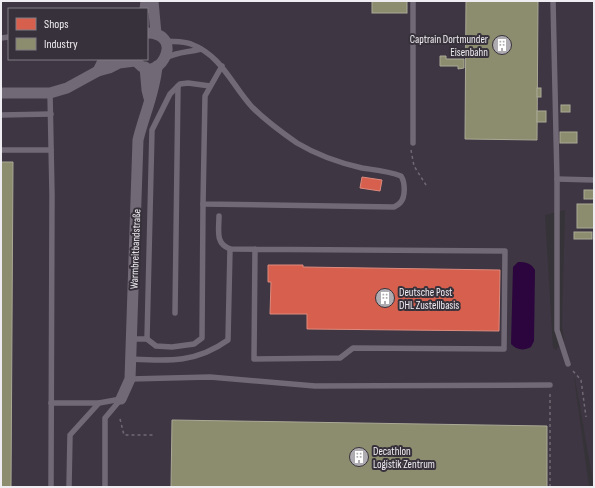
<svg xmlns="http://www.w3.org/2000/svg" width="595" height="488" font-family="'Sofia Sans Condensed',sans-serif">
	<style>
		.built { fill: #3e3643; fill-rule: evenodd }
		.water { fill: #2c053e }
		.shops { fill: #d6604d; stroke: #de8a7e }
		.industry { fill: #8c8c6e; stroke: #aaa996 }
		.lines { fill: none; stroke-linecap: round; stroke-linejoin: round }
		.path { stroke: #716a74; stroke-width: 1.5; stroke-dasharray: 3 3; stroke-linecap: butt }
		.service { stroke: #726976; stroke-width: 5.5 }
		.minor { stroke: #726976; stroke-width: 11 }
		.labels { text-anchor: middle; stroke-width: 4; stroke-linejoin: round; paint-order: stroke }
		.poi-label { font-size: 11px; fill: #f0edf2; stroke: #36313a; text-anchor: start }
		.street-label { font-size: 11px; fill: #f0edf2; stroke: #36313a }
	</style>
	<rect width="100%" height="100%" fill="#363338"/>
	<!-- built -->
	<path class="built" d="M1,1h593v486l-19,-108 -1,-2 15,110h-588zM9,9h138v50h-138zM565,210l-3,115 2,14 -8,11 -3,-2 -8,-133z"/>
	<!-- water -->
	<path class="water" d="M518,262c8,0 13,1 17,8l-1,71 -3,6c-7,4 -15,3 -20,-3l2,-77z"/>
	<!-- shops -->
	<g class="shops">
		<polygon points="362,177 382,180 380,191 360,188"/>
		<polygon points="268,265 303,265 303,267 500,270 499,331 307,329 307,314 270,314 271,282 268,282"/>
	</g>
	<!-- industry -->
	<g class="industry">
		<rect x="372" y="1" width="35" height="12"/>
		<polygon points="466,1 538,1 537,140 465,139"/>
		<polygon points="440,56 446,56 446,59 464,59 464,68 458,69 458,66 440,66"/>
		<rect x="537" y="88" width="4" height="9"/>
		<rect x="561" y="105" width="9" height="7"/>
		<rect x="537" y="111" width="9" height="11"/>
		<rect x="560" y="132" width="17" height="11"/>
		<polygon points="1,162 13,162 11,487 1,487"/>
		<rect x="584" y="190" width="10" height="9"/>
		<rect x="577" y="204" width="17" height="24"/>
		<rect x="574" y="232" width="18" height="7"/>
		<polygon points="172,420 547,426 547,487 171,487"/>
	</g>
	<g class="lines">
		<!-- path -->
		<g class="path">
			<polyline points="411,150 414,166 426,185"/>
			<polyline points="573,371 581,380 586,417"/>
			<polyline points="120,419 124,435 153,435"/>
			<polyline points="550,487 550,393"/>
		</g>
		<!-- service -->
		<g class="service">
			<polyline points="553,1 557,179 557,330 568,364"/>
			<polyline points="1,38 9,37"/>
			<path d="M164,41c9,1 20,0 27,3 31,12 40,40 61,63 13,13 29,25 45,36 20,12 43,20 65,25 13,2 26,3 39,8 4,6 5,21 -1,27 -2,2 -4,3 -6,4l-191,-3 2,-108 17,-30"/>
			<path d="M166,58c13,-7 21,-5 35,-9"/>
			<polyline points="50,93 52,195 51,487"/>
			<polyline points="1,115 51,114"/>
			<polyline points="413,143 413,1"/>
			<polyline points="1,150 51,150"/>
			<polyline points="557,179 594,180"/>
			<polyline points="203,204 202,338 194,344 172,347 156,346 147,339 152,130 170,94 180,84 188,83 210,86"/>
			<path d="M219,216c0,15 -4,27 11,33l275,2 -1,98 -151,-1 -13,10 -86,1 1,-110"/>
			<polyline points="175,313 178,86"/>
			<polyline points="132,339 147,339"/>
			<path d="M131,359c38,2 65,4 97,-19l2,-91"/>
			<polyline points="130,379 210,377 315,386 550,385"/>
			<polyline points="51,403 99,403"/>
			<polyline points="69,487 70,435 99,403 121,399"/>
			<polyline points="105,487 105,418 121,399"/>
		</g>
		<!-- minor -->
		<g class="minor">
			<polyline points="153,1 156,34"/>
			<polyline points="145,9 146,1"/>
			<path d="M135,59c20,33 54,-26 12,-26"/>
			<polyline points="145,67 147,90 149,98"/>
			<polyline points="98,71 103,61 107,59"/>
			<polyline points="1,93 50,93 67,88 98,71 109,68 119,63 135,61"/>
			<path d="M121,399l9,-20 8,-239c6,-25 17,-48 19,-74"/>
		</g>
	</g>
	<!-- icons -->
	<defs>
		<symbol id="building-disc" viewBox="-11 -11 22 22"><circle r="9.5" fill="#afacb1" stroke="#36313a"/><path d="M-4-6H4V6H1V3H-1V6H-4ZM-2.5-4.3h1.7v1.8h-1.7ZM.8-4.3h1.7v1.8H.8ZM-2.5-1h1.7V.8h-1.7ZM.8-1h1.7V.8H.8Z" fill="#fff"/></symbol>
	</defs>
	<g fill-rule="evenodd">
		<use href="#building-disc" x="491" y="34" width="22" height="22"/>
		<use href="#building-disc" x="374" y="287" width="22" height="22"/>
		<use href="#building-disc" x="348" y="446" width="22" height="22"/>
	</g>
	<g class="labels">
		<!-- poi labels -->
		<g class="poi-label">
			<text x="488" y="43" text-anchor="end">Captrain Dortmunder<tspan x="488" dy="13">Eisenbahn</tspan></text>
			<text x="399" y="296">Deutsche Post<tspan x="399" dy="13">DHL Zustellbasis</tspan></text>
			<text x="373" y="455">Decathlon<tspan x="373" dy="13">Logistik Zentrum</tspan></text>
		</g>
		<!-- street labels -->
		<g class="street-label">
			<text transform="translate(135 249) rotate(-88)" y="4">Warmbreitbandstraße</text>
		</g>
	</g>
	<!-- border -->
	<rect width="595" height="488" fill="none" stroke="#f0edf2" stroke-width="4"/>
	<!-- legend -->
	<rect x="8" y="8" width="140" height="52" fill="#36313a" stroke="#807c84"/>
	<rect x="16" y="18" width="20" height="12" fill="#d6604d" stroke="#807c84"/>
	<text x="44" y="28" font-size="12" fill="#f0edf2">Shops</text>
	<rect x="16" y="38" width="20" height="12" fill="#8c8c6e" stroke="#807c84"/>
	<text x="44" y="48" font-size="12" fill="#f0edf2">Industry</text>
</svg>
